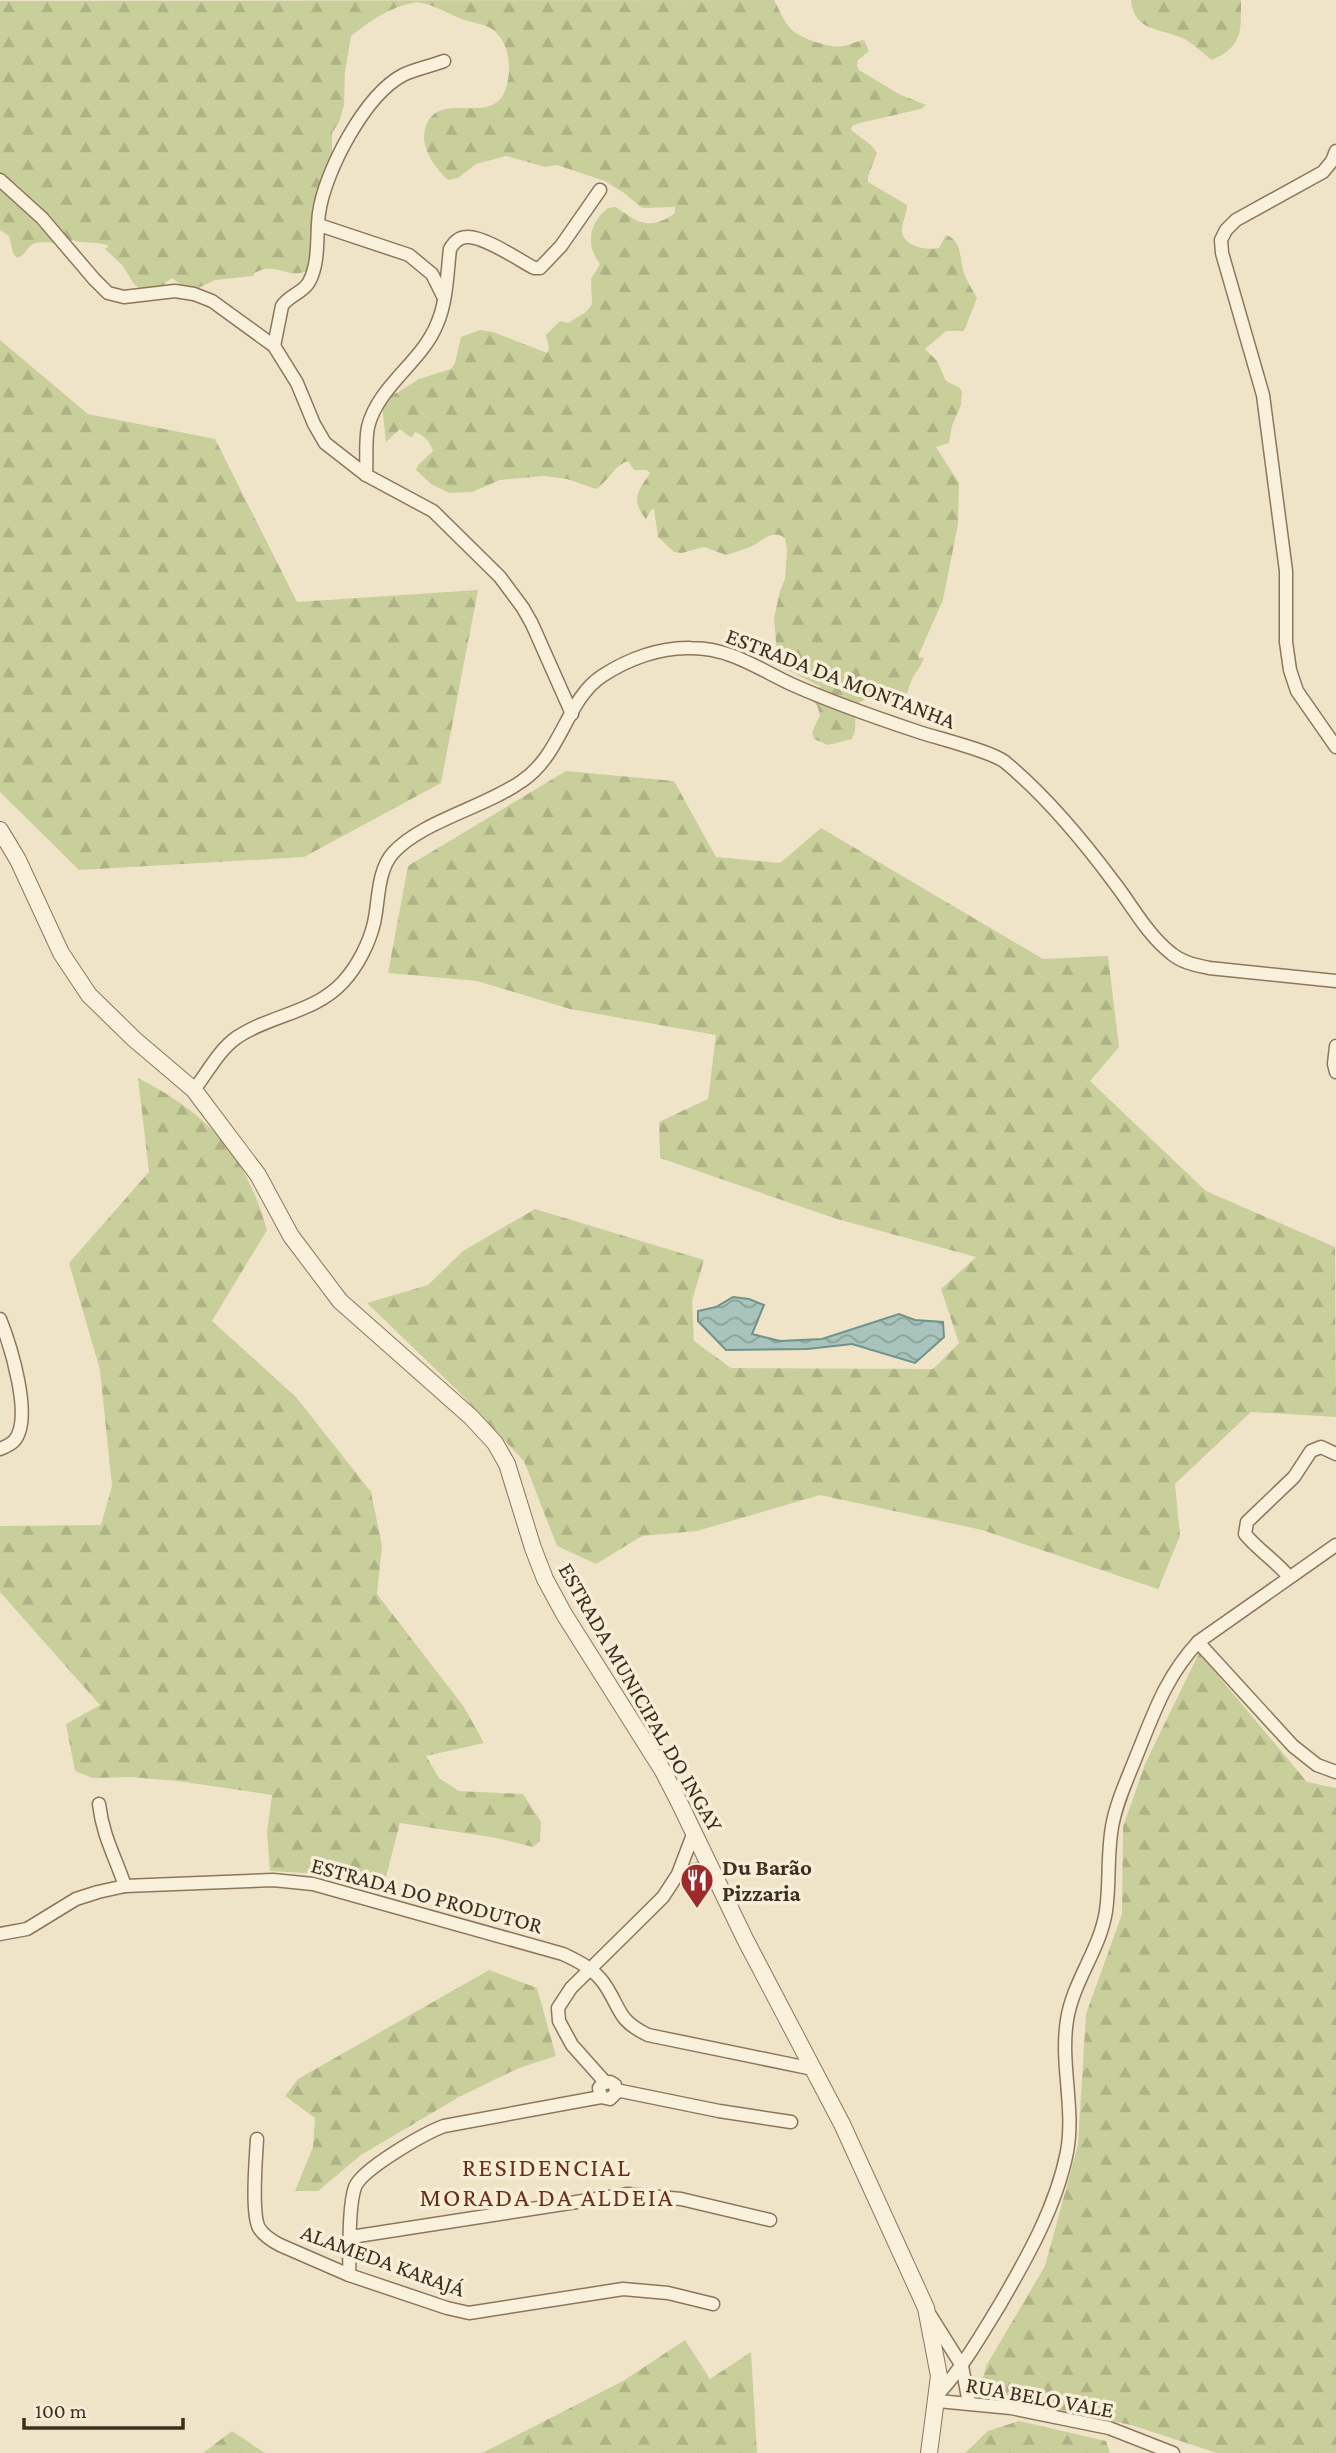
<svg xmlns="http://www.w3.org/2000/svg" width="1336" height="2453" font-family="'Crimson Pro',serif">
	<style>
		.grass { fill: url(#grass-dots) }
		.forest { fill: url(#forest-firs) }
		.water { fill: url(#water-waves); stroke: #6f938a; stroke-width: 2 }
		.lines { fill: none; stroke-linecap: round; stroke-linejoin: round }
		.minor-casing { stroke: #8d765c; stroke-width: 15 }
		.tertiary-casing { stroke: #8d765c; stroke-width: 18 }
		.minor { stroke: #faf1dc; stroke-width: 12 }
		.tertiary { stroke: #faf1dc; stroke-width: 16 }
		.labels { text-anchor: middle; stroke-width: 7; stroke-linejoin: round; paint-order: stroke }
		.street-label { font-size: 23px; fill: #3d2e20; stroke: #f7eed8 }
		.poi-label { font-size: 23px; font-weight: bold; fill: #3d2e20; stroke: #f7eed8; text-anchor: start }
		.quarter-label { font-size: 26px; letter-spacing: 2px; fill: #6b2e1e; stroke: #f7eed8 }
	</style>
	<defs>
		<pattern id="grass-dots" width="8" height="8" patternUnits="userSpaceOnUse" patternTransform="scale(1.75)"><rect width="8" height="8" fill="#c9cf9b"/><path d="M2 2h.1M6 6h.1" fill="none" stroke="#aeb285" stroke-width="1.8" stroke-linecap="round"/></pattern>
		<pattern id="forest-firs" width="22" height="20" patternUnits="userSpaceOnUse" patternTransform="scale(1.75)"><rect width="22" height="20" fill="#c9cf9b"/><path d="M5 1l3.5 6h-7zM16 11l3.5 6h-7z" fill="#aeb285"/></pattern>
		<pattern id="water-waves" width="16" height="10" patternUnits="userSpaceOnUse" patternTransform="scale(1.75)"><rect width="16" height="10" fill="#a9c4bc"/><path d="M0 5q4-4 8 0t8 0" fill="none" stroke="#8ba098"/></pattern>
	</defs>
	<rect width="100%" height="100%" fill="#f0e4c8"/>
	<!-- grass -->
	<path class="grass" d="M702,1859l4,10c-6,7 -15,13 -24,11l5,-15z"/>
	<!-- forest -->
	<g class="forest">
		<path d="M774,0c5,9 10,22 17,29 8,9 40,20 52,17 8,-1 13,-5 21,-6l5,11 -11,9 -1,6 2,4 40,24 27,11 -5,4 -61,14 -8,3 -1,4 20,15 6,8 -9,23v6l39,23c0,9 -4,15 -5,24 -1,17 25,22 37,19l7,-13c17,6 13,24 18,38 3,9 9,17 13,25l-13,33h-18l-21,18 12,12 9,20 14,7 2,4 -1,13 -9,21 -3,17 -13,4 23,36 -1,41 -15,76 -24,54v4l5,-1c-2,9 -8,14 -12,22 -5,13 -5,23 -20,28 -12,-7 -24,-13 -36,-2l-1,26 -3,8 -24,6 -14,-6 -2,-7 8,-17 -3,-10 -7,-6 4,-11 7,-1 -35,-18 -9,-16 -3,-35 6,-27 5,-12 2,-29 -2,-12c-13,-9 -20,1 -31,7 -9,5 -19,7 -28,10l-22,-8 -22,6 -8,-1 -16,-15 -4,-28 -3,1 -5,9c-16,-19 -8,-28 4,-46l-4,-3h-12l-6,-9c-15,5 -19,20 -32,28l-29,-10 -23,-3 -44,4 -28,12 -23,1 -18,-9 -15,-14 2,-5 15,-14c-3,-9 -9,-16 -18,-19l-2,4 -3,1 -10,-8 -14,13 -4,-37 1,-10 14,-2 22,-14 32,-10 4,-6 6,-26 19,-7 13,2 54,21 2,-5 -3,-13 14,-14 8,2 18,-11 6,-8 -1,-25 9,-15c-15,-19 -11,-41 8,-56l8,-1c22,16 34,24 59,6v-6l-33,1 -18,-15 -19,-12 -48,-16 -12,2 -39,-11 -30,8 -18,14 -10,2c-13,-12 -28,-33 -23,-51 12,-43 68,1 81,-41 6,-19 4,-46 -14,-59 -9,-6 -25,-7 -35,-12 -13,-5 -31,-17 -45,-14 -24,5 -42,18 -61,33l-6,36 -1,33 -5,17 -7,11v25l-8,15 -3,20 1,20 -15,58c-16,7 -26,-4 -41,-2 -5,0 -8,3 -12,4l-1,3 -38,4 -25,12 -18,-14 -7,5 -2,7 -20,1 -9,-7 -12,-19 -17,-16 4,-3c-11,-5 -25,-2 -37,-6l-6,5c-9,-1 -28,-6 -36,1 -5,5 -5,9 -13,12l-4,-5 -4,-17 -9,-6v-229z"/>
		<path d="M1131,0h110c0,32 2,46 -29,60 -10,-7 -21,-19 -32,-23 -22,-9 -46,-6 -49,-37z"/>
		<polygon points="0,340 88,414 215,439 297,602 478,590 441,783 304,857 79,870 0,792"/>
		<polygon points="566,771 674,781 716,857 780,863 821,828 1043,959 1108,956 1119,1047 1090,1081 1206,1191 1335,1247 1336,1417 1251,1412 1175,1484 1180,1536 1158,1589 982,1530 820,1495 697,1531 642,1536 596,1564 557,1546 524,1461 456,1389 367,1303 428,1285 463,1251 535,1209 704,1260 692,1301 694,1341 731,1368 933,1369 959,1343 941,1289 976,1257 837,1219 660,1158 659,1122 708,1099 716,1035 570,1009 477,981 388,973 408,866"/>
		<path d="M138,1078c70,36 107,75 129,152l-55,91 84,76 75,95 11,54 -5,48 87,113 20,36 -58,13 13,22 20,13 64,3 18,28 -1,19 -7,6 -36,-9 -97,-15 -17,65 -60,-14 -53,-3 -3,-39 5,-37 -94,-14 -47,-4 -38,1 -18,-7 -9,-47 34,-19 -100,-113v-66l101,-1 11,-39 -12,-116 -31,-107 80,-91z"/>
		<polygon points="1199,1653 1307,1782 1336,1788 1336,2453 1217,2453 1131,2425 979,2393 986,2366 1045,2266 1078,2145 1086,2014 1122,1914 1123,1827 1145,1764"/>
		<polygon points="489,1970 537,1988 556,2056 519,2068 459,2097 361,2155 318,2191 295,2191 313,2147 315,2118 285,2096 298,2079"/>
		<polygon points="685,2340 710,2379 751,2352 757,2453 482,2453 623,2381"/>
		<polygon points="1019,2421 1106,2441 1110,2453 965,2453 988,2431"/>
		<polygon points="232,2431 265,2453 203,2453"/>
	</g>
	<!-- water -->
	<polygon class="water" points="733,1297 749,1299 764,1305 752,1334 780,1341 822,1339 899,1314 915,1320 943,1322 944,1337 915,1363 852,1344 807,1349 726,1350 698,1321 698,1311 716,1307"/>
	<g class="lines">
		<defs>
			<g id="minor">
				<polyline points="1336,151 1332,161 1323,172 1236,220 1226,230 1221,240 1222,253 1263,395 1286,571 1286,642 1290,670 1297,691 1336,747"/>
				<polyline points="0,180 42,218 94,279 108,293 124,297 175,291 194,294 212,301 274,346 297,383 314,424 325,443 366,475 433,511 500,577 523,608 532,624 572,714"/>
				<polyline points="319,225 409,255 432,274 444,298"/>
				<path d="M274,346l8,-40c7,-11 21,-13 27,-24 11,-20 7,-47 10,-69 6,-42 46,-118 84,-138 12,-6 28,-9 41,-14"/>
				<path d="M366,475c1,-15 -1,-33 2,-48 10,-41 54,-65 69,-103 10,-23 10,-50 13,-75 4,-7 9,-12 17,-12 17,-1 52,23 67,31h6l21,-22 39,-56"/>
				<polyline points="1336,1046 1334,1064 1336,1072"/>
				<path d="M194,1090c13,-17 25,-40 42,-52 33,-23 79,-25 107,-56 14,-15 26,-38 31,-59 5,-22 3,-52 19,-70 29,-32 93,-46 129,-72 40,-27 44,-81 80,-105 26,-17 58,-29 89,-28 39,0 66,20 100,36 40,18 83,33 125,47 20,7 75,20 89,31 41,34 76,76 108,119 19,24 34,54 59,73 11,9 24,11 37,14l127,13"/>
				<path d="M0,1319c10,25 34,100 14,122 -4,4 -9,6 -14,8"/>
				<path d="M1289,1577c-13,-16 -31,-27 -44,-43l2,-12 47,-45 17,-26 10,-4 15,7"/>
				<polyline points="1198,1642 1293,1746 1317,1765 1336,1772"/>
				<path d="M99,1804c4,33 16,52 26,82"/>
				<path d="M0,1934l27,-5 49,-30 22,-7 27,-6 148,-6 40,4 250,70c15,7 29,14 40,28 18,25 13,38 45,53l165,34"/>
				<polyline points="605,2082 572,2045 559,2021 558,2008 571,1988 663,1897 678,1874 694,1832"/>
				<polyline points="616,2090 719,2111 791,2122"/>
				<path d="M257,2139c-1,19 -6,74 2,89 5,8 13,13 21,17l69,30 98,33 22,5 154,-24 45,4 45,11"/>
				<polyline points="351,2237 628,2194 681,2199 770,2220"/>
				<path d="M349,2275c1,-24 -1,-67 6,-88 7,-18 70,-54 89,-61l157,-29 9,2 6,-6 -1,-8 -5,-3 -8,2 -3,4 2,9"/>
				<polyline points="930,2315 962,2366 969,2403"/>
				<path d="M939,2393c24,-26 41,-56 60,-87 28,-48 57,-99 68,-154 8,-44 -7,-88 0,-132 6,-39 33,-70 39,-109 4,-27 1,-56 6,-84 4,-24 15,-47 24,-70 18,-44 29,-79 62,-115l138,-97"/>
				<polyline points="938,2401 1011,2408 1109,2428 1173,2453"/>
			</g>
			<polyline id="tertiary" points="0,830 18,860 61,953 89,995 134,1039 194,1090 258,1175 291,1236 340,1301 471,1417 495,1443 507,1464 533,1548 545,1579 564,1614 663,1771 679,1802 745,1939 842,2124 926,2308 939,2376 929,2453"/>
		</defs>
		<!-- minor casing -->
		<use href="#minor" class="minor-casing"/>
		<!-- tertiary casing -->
		<use href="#tertiary" class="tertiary-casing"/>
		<!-- minor -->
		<use href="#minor" class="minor"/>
		<!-- tertiary -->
		<use href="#tertiary" class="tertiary"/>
	</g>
	<!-- icons -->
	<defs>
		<symbol id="restaurant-pin" viewBox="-11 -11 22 30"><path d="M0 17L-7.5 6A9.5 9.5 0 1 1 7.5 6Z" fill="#9e2a2b" stroke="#f7eed8"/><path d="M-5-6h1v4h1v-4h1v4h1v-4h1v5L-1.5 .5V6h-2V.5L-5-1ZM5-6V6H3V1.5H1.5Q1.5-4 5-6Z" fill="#fff"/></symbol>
	</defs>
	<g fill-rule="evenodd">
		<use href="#restaurant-pin" x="678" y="1861" width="38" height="52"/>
	</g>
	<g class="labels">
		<!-- street labels -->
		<g class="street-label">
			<text transform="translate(841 678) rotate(21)" y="8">ESTRADA DA MONTANHA</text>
			<text transform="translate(641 1697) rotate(60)" y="8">ESTRADA MUNICIPAL DO INGAY</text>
			<text transform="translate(427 1895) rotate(15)" y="8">ESTRADA DO PRODUTOR</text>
			<text transform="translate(383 2260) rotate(20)" y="8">ALAMEDA KARAJÁ</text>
			<text transform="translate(1040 2397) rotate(10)" y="8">RUA BELO VALE</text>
		</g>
		<!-- poi labels -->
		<g class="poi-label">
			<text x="722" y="1875">Du Barão<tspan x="722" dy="26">Pizzaria</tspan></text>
		</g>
		<!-- quarter labels -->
		<g class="quarter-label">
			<text x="547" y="2176">RESIDENCIAL<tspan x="547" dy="30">MORADA DA ALDEIA</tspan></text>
		</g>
	</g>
	<!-- scale -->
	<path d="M24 2418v10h159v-10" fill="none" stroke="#3d2e20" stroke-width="3.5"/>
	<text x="35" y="2418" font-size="21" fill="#3d2e20" stroke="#f7eed8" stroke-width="5" paint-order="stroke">100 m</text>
</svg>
